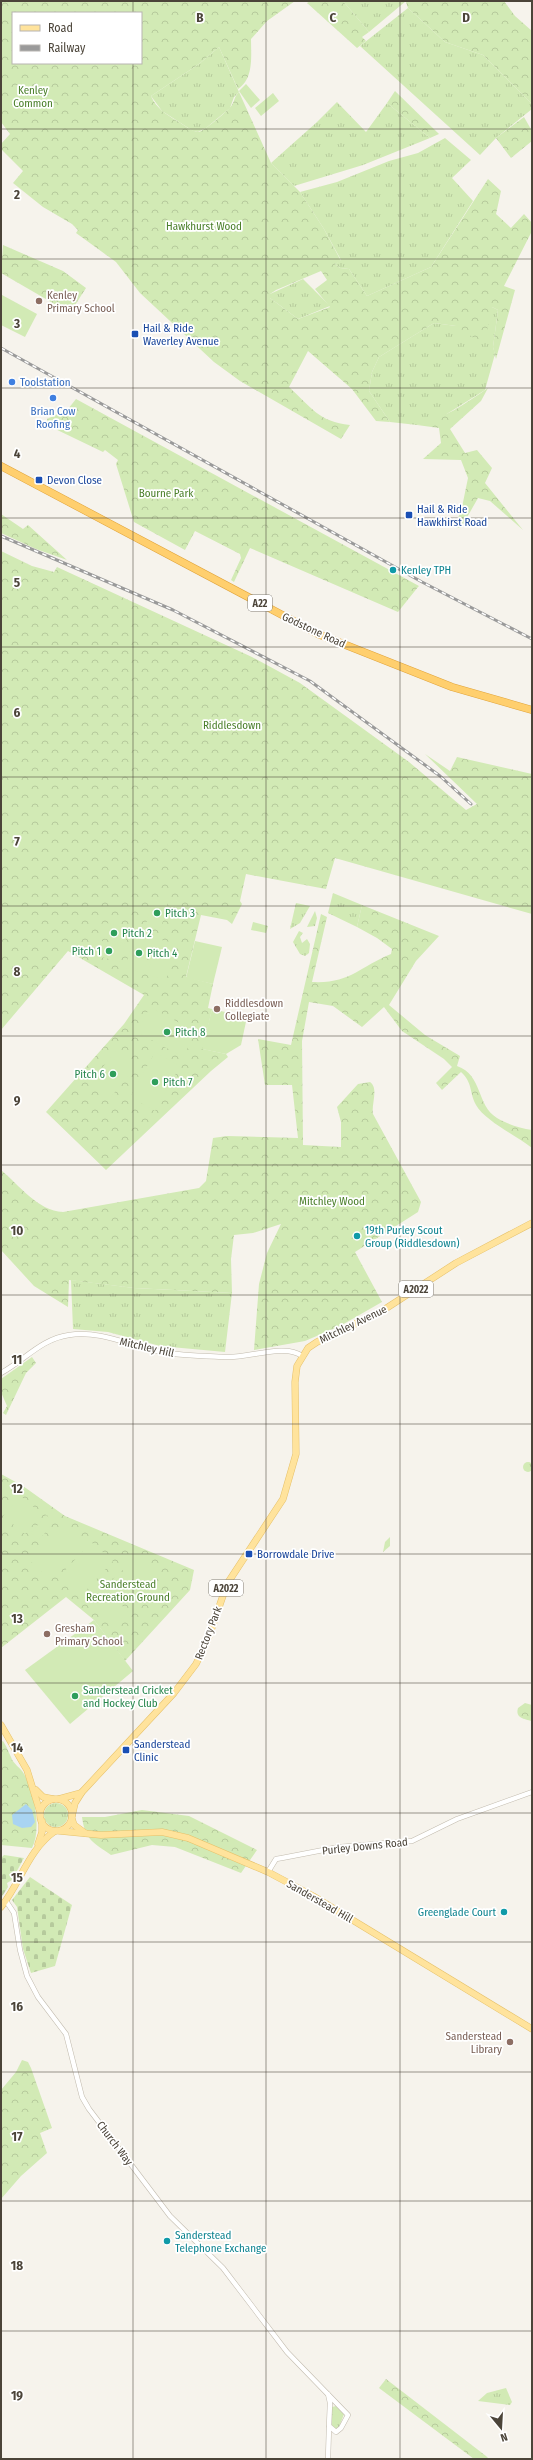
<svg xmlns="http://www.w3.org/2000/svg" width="533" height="2460" font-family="'Fira Sans Condensed',sans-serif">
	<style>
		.grass { fill: url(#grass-tufts) }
		.forest { fill: url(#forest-crowns); fill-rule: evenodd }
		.cemetery { fill: url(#cemetery-stones) }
		.pitch { fill: #d2eab5 }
		.water { fill: #a9d4f2 }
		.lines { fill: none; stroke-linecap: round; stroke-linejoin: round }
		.minor-casing { stroke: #c2bbae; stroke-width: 5.5 }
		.major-casing { stroke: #e6c16a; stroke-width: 7 }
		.highway-casing { stroke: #e0a43c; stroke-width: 8 }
		.minor { stroke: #fff; stroke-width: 4.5 }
		.major { stroke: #ffe39c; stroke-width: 6 }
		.highway { stroke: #ffcf6e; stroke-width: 7 }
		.rail-casing { stroke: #9a9a9a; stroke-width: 3 }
		.rail { stroke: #fff; stroke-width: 1.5; stroke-dasharray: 4.5; stroke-linecap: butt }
		.grid { fill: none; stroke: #4b4439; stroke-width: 1; stroke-opacity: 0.55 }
		.education-dot { fill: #8d6e63; stroke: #fff; stroke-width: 1.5 }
		.transit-dot { fill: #1a4fb4; stroke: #fff; stroke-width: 1.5 }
		.shop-dot { fill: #3f7fe0; stroke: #fff; stroke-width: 1.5 }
		.culture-dot { fill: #0f9aa8; stroke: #fff; stroke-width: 1.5 }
		.leisure-dot { fill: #2e9e5b; stroke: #fff; stroke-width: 1.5 }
		.labels { text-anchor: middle; stroke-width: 3.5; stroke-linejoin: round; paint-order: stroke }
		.shield { fill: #fff; stroke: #817c74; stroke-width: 1 }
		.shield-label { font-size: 10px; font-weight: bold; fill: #4b4439 }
		.park-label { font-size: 11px; fill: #4a7f2a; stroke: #fff }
		.education-label { font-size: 11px; fill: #785e54; stroke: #fff; text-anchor: start }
		.transit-label { font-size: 11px; fill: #164399; stroke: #fff; text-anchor: start }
		.shop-label { font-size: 11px; fill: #366cbe; stroke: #fff; text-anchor: start }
		.culture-label { font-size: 11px; fill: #0d838f; stroke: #fff; text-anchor: start }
		.street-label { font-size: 11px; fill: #4b4439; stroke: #fff }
		.leisure-label { font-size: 11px; fill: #27864d; stroke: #fff; text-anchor: start }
		.grid-label { font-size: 13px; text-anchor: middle; font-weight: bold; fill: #4b4439; stroke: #fff; stroke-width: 3.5; stroke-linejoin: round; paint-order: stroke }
	</style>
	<defs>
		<pattern id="grass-tufts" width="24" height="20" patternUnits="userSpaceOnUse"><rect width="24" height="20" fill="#d2eab5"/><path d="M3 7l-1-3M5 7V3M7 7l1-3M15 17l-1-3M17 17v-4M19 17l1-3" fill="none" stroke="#b6ca9c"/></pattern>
		<pattern id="forest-crowns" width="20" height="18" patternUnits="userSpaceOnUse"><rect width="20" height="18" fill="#d2eab5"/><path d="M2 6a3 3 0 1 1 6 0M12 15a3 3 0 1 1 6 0" fill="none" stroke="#b6ca9c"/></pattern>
		<pattern id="cemetery-stones" width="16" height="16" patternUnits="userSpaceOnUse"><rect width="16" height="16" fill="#d2eab5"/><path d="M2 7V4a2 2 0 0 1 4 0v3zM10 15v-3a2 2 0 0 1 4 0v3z" fill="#b6ca9c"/></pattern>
	</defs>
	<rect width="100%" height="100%" fill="#f6f3ec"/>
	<!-- grass -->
	<g class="grass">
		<polygon points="343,1 406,1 369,32"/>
		<polygon points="408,8 445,42 483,55 532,104 532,109 496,138 480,155 360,46"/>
		<polygon points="219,47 239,92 234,97 230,108 206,128 198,132 193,131 162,111 151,96 199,64"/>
		<polygon points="337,102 366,132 387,103 430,138 363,165 294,186 271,163 317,122"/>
		<polygon points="445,138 471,160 452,178 473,201 431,267 367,296 349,269 340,268 335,264 341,260 324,229 300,192 337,182 389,161 418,153"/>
		<polygon points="303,279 330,306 298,319 270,298 270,294"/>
		<polygon points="492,307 498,310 493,347 495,354 485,390 434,422 417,425 390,422 369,391 372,372 379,357 434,323 456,326"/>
		<polygon points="333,893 362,905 357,927 328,913"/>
		<polygon points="296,903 310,906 300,923 290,929"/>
		<polygon points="315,911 317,918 315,926 307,927"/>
		<polygon points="253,922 268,926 266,933 251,930"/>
		<polygon points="299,931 303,933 300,937 302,943 307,939 310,944 309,953 305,956 300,954 293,942"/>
		<polygon points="71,1280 134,1288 232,1293 225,1352 160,1346 108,1332 73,1329"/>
		<circle cx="528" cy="1467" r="5"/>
		<circle cx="56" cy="1815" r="12"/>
		<polygon points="506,2388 512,2402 510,2405 478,2401 487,2393"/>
		<polygon points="336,2406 344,2414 338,2430 331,2427 332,2407"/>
	</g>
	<!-- forest -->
	<g class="forest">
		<path d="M1,1h294l-28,20 -16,18c0,17 3,40 -13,50l-19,-42 -20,17 -48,32c5,12 15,18 26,25 6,3 15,11 22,11 5,-1 30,-22 33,-27 3,-5 2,-8 7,-13l32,71 29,29 24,37 17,32 -6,3 5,4 9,1 18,27 64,-29 57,-88 13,12 -5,23 15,14 13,-14 8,9v8l-28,55 11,4 -19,69 -3,-12 5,-37 -6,-3 -8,38 -28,-19 -22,-3 -55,34 -7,15 -3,19 21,31 -14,-1 -24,-32 -44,-38 -19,36c22,20 30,35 61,38l-9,14 -101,-58 -26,-19 -74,-69 -24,-31 -40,-29 2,-3 -6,-6 -29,-17 -30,-24 10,-12 -22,-22v-5l9,-10 -9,-12zM13,13h128v50h-128zM321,271l6,9 -12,9 15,18 -32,12 -28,-21v-4l6,-4z"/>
		<polygon points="310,1 343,1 369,32 362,37 366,41 357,48 307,3"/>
		<polygon points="504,1 515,16 532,31 532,104 483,55 445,42 408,8 406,2"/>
		<polygon points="395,91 439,134 430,138 387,103"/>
		<polygon points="524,117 532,131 532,141 511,158 496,138"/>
		<polygon points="3,245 63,271 86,288 70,313 1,273"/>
		<path d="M488,388l-7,13 -31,28 15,24 12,-3 15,18 -7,15 38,47 -33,-29 -12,-3 -17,30 -6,-1 7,-20 6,-29 -7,-18 -38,-1 18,-16 -2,-15 -22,-3c27,-6 49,-22 71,-37z"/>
		<polygon points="76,399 419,586 418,587 398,612 250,548 234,582 231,580 241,558 240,554 195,531 185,550 134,522 116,464 118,460 105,450 103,452 49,426 47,419 68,409"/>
		<polygon points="1,514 23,529 28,525 67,560 36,549 1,533"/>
		<polygon points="1,551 32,566 54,572 57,567 252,657 300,683 409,762 466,810 477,804 425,754 450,771 457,757 532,774 532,914 335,858 326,889 246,874 240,901 242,904 232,924 227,920 201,915 186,977 213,984 208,1008 212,1009 203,1049 226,1054 228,1057 211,1071 106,1170 46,1112 124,1024 144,995 68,951 1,1030"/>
		<path d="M362,905l77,31 -23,25 -27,44 36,30 35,21 -3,10c26,9 19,39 40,52 10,6 23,10 35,12v18c-15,-12 -47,-27 -56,-43 -7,-13 -3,-22 -15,-33l-19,18 -6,-7 16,-16 -8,-8 -42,-28 -18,-24 -22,20 -29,-21 -24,-4 -7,39 1,104 38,2v-25l-4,-15 21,-23 12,-2c9,6 1,23 3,32l48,88 -3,10 -63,40 27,50 -42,24 -35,15 -51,9 5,-66 8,-31 14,-29 -28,9 -19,2 -3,24 1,34 -98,-5 -65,-8 -1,27 -34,-21 -33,-36v-80c18,15 37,41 62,42l136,-24 7,-7 7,-43 14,-2 71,2 -6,-53h-27l-7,-46 33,6 30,-131 6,3 -15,65c38,2 47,-15 79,-28l1,-5 -15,-11 -20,-11z"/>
		<polygon points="32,1357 36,1363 26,1373 6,1415 3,1413 7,1406 1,1392 1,1379"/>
		<polygon points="1,1474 23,1486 65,1516 194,1570 190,1590 125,1661 94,1620 66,1597 1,1648"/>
		<polygon points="390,1537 390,1546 383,1552 385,1542"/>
		<path d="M525,1703l7,2v16c-8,-2 -17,-3 -14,-13z"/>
		<path d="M3,1741c4,6 5,10 8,16 2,7 10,11 13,17 10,18 18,55 8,74l-31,-3v-103z"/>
		<path d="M142,1810l47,6 68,34 -16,23 -66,-26 -23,-2 -41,10c-17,-12 -26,-15 -29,-38h23z"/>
		<polygon points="22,2060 28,2062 31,2068 52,2128 40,2133 47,2153 21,2176 1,2199 1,2090 16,2072"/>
		<polygon points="386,2379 486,2456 489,2459 474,2459 379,2388"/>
	</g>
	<!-- cemetery -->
	<g class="cemetery">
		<polygon points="4,1855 24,1858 12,1880 7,1883 8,1887 1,1898 1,1858"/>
		<polygon points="30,1877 72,1905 55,1966 31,1973 23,1949 17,1907 12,1900"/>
	</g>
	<!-- pitch -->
	<g class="pitch">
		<polygon points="246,84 260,100 251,108 239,91"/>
		<polygon points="273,93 279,101 261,116 255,108"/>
		<polygon points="2,295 37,314 25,337 1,325"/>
		<polygon points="153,898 168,902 161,928 146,924"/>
		<polygon points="103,922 129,929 125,944 99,937"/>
		<polygon points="135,932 154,937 143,973 125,968"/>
		<polygon points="158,939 177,944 166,980 147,975"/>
		<polygon points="98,940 125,947 120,962 94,955"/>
		<polygon points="195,941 222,947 213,984 186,978"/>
		<polygon points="150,1007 196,1032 183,1057 137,1032"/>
		<polygon points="212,1009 247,1017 241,1045 226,1054 202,1049"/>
		<polygon points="116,1051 135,1067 111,1097 91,1081"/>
		<polygon points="155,1052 180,1066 155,1111 130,1097"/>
		<polygon points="21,1496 42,1514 25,1534 3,1516"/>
		<polygon points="46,1515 54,1522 39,1540 31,1533"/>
		<polygon points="62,1526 82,1545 49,1579 29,1560"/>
		<polygon points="91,1542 113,1561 81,1596 60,1576"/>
		<polygon points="135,1554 159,1577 145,1591 121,1569"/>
		<polygon points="119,1572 144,1593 131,1608 106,1587"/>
		<polygon points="104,1590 128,1611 116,1625 92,1604"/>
		<polygon points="94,1620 133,1671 70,1724 25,1670"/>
	</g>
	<!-- water -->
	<polygon class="water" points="26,1804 32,1810 35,1822 31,1827 22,1828 13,1824 12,1815"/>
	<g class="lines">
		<defs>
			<g id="minor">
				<path d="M1,1373c24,-13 40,-34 68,-38 32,-5 61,11 92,17 22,4 44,4 67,5 21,1 57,-14 74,-1"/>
				<polyline points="268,1872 276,1859 282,1858 339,1847 412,1841 457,1819 532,1792"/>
				<polyline points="6,1901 14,1913 20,1950 27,1976 38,1997 66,2034 82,2097 89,2109 170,2216 223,2268 287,2352 348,2415 341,2428 336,2432 329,2426 330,2403 328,2394"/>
				<polyline points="328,2459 329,2427"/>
			</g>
			<g id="major">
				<polyline points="1,1725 27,1770 40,1812"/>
				<polyline points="36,1790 43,1797 53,1799"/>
				<polyline points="59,1799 81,1793"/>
				<circle cx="56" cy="1815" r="16"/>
				<polyline points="72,1816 75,1803 82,1792 174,1693 196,1664 208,1639 227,1584 283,1499 296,1454 295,1382 297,1366 308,1348 317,1342 382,1311 456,1263 532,1223"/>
				<polyline points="72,1819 74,1825 85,1833"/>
				<polyline points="60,1831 101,1835 162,1832 188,1838 268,1872 313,1896 532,2029"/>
				<polyline points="38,1844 42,1832 42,1821"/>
				<path d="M1,1907c20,-25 27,-57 54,-76"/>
			</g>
			<polyline id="highway" points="1,466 318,634 452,687 532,710"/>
		</defs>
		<!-- minor casing -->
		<use href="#minor" class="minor-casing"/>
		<!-- major casing -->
		<use href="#major" class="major-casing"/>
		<!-- highway casing -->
		<use href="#highway" class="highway-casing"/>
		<!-- minor -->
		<use href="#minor" class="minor"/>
		<!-- major -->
		<use href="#major" class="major"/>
		<!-- highway -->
		<use href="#highway" class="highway"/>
		<defs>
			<g id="rail">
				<polyline points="1,348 422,582 532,639"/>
				<polyline points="1,536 173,610 310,681 440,776 471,804"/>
			</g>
		</defs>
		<!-- rail casing -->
		<use href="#rail" class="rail-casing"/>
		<!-- rail -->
		<use href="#rail" class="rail"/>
	</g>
	<!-- grid -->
	<path class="grid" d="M133,1v12M266,1v2458M400,1v2458M133,63v2396M1,129h531M1,259h531M1,388h531M1,518h531M1,647h531M1,777h531M1,906h531M1,1036h531M1,1165h531M1,1295h531M1,1424h531M1,1554h531M1,1683h531M1,1813h531M1,1942h531M1,2072h531M1,2201h531M1,2331h531"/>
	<!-- markers -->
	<g class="education-dot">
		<circle cx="39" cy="301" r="4"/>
		<circle cx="217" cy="1009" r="4"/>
		<circle cx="47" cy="1634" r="4"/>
		<circle cx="510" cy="2042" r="4"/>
	</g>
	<g class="transit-dot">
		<rect x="131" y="330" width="8" height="8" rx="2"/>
		<rect x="35" y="476" width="8" height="8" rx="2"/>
		<rect x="405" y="511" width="8" height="8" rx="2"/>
		<rect x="245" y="1550" width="8" height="8" rx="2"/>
		<rect x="122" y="1746" width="8" height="8" rx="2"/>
	</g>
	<g class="shop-dot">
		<circle cx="12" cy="382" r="4"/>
		<circle cx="53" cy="398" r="4"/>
	</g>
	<g class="culture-dot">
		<circle cx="393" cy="570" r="4"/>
		<circle cx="357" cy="1236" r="4"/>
		<circle cx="504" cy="1912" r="4"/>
		<circle cx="167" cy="2241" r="4"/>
	</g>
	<g class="leisure-dot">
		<circle cx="157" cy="913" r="4"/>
		<circle cx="114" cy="933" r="4"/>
		<circle cx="109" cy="951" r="4"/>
		<circle cx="139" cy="953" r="4"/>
		<circle cx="167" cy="1032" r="4"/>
		<circle cx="113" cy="1074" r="4"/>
		<circle cx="155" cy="1082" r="4"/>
		<circle cx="75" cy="1696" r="4"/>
	</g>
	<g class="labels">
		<!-- shield labels -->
		<g class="shield">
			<rect x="248" y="595" width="24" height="16" rx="3"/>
			<rect x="399" y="1281" width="34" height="16" rx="3"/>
			<rect x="209" y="1580" width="34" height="16" rx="3"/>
		</g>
		<g class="shield-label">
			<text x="260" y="607">A22</text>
			<text x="416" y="1293">A2022</text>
			<text x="226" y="1592">A2022</text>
		</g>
		<!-- park labels -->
		<g class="park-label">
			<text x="33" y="94">Kenley<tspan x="33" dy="13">Common</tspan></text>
			<text x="204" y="230">Hawkhurst Wood</text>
			<text x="166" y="497">Bourne Park</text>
			<text x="232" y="729">Riddlesdown</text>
			<text x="332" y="1205">Mitchley Wood</text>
			<text x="128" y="1588">Sanderstead<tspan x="128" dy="13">Recreation Ground</tspan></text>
		</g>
		<!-- education labels -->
		<g class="education-label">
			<text x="47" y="299">Kenley<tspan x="47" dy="13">Primary School</tspan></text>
			<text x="225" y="1007">Riddlesdown<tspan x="225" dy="13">Collegiate</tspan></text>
			<text x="55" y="1632">Gresham<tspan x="55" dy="13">Primary School</tspan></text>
			<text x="502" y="2040" text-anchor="end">Sanderstead<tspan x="502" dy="13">Library</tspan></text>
		</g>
		<!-- transit labels -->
		<g class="transit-label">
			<text x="143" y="332">Hail &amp; Ride<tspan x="143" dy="13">Waverley Avenue</tspan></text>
			<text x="47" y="484">Devon Close</text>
			<text x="417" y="513">Hail &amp; Ride<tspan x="417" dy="13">Hawkhirst Road</tspan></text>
			<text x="257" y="1558">Borrowdale Drive</text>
			<text x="134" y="1748">Sanderstead<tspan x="134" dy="13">Clinic</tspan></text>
		</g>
		<!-- shop labels -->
		<g class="shop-label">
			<text x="20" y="386">Toolstation</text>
			<text x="53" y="415" text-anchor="middle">Brian Cow<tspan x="53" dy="13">Roofing</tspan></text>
		</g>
		<!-- culture labels -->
		<g class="culture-label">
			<text x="401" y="574">Kenley TPH</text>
			<text x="365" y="1234">19th Purley Scout<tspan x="365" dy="13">Group (Riddlesdown)</tspan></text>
			<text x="496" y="1916" text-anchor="end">Greenglade Court</text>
			<text x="175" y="2239">Sanderstead<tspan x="175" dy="13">Telephone Exchange</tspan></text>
		</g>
		<!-- street labels -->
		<g class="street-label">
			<text transform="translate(314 630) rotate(25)" y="4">Godstone Road</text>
			<text transform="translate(353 1324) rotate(-26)" y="4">Mitchley Avenue</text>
			<text transform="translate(147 1347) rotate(13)" y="4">Mitchley Hill</text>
			<text transform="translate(208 1633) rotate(-69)" y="4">Rectory Park</text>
			<text transform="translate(365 1846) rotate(-6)" y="4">Purley Downs Road</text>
			<text transform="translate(320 1901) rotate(30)" y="4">Sanderstead Hill</text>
			<text transform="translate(115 2143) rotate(53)" y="4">Church Way</text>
		</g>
		<!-- leisure labels -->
		<g class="leisure-label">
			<text x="165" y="917">Pitch 3</text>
			<text x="122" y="937">Pitch 2</text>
			<text x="101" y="955" text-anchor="end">Pitch 1</text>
			<text x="147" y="957">Pitch 4</text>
			<text x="175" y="1036">Pitch 8</text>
			<text x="105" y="1078" text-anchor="end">Pitch 6</text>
			<text x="163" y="1086">Pitch 7</text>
			<text x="83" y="1694">Sanderstead Cricket<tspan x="83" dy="13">and Hockey Club</tspan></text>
		</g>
	</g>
	<g class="grid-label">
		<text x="200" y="22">B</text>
		<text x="333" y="22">C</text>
		<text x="466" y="22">D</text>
		<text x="17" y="199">2</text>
		<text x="17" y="328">3</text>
		<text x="17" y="458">4</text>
		<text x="17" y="587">5</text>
		<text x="17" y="717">6</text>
		<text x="17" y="846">7</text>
		<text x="17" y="976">8</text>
		<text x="17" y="1105">9</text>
		<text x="17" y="1235">10</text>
		<text x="17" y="1364">11</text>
		<text x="17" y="1493">12</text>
		<text x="17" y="1623">13</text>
		<text x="17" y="1752">14</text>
		<text x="17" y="1882">15</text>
		<text x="17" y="2011">16</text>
		<text x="17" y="2141">17</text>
		<text x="17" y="2270">18</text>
		<text x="17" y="2400">19</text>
	</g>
	<!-- border -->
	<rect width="533" height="2460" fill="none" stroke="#4b4439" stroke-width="4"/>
	<!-- legend -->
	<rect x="12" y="12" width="130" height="52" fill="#ffffff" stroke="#b7b4b0"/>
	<rect x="20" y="25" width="20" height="6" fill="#ffe39c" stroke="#b7b4b0"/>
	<text x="48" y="32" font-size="12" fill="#4b4439">Road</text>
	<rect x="20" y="45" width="20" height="6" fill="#9a9a9a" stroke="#b7b4b0"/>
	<text x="48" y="52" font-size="12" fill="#4b4439">Railway</text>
	<!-- north arrow -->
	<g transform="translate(501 2428) rotate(162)" stroke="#ffffff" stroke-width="3" paint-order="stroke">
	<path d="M0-3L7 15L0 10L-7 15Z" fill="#4b4439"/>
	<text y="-6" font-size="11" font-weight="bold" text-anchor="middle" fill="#4b4439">N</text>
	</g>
</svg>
